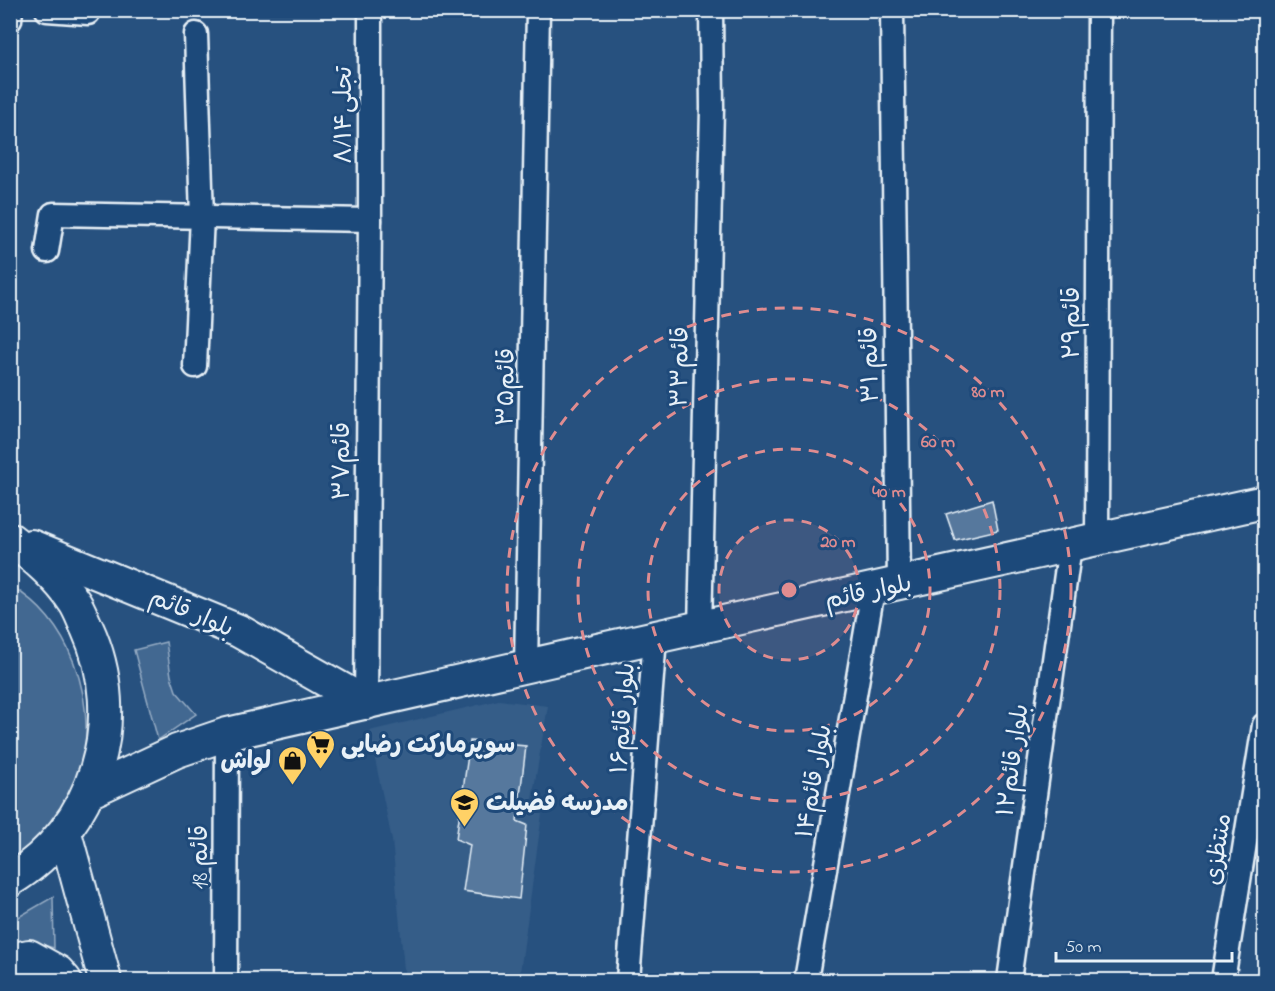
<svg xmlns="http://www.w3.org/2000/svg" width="1275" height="991" font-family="'Indie Flower','Playpen Sans Arabic',sans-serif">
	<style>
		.built { fill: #355d88 }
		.green { fill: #436891; stroke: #96acc4; stroke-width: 1.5 }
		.building { fill: #57789d; stroke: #e8f1f8; stroke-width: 1.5 }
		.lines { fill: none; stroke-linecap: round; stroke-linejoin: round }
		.street-casing { stroke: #e8f1f8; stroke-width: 27 }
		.secondary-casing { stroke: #e8f1f8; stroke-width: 36 }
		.street { stroke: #1f4a7a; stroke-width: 22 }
		.secondary { stroke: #1f4a7a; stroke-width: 32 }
		.ring { fill: none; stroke: #df8c90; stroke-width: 3; stroke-dasharray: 10 8 }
		.labels { text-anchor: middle; stroke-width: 6; stroke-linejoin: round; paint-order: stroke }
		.street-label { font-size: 24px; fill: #e8f1f8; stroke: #1f4a7a }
		.poi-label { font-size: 24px; font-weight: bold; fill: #e8f1f8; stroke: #1f4a7a; text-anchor: start }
		.centre { fill: #df8c90; stroke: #1f4a7a; stroke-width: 3 }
		.ring-label { font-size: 18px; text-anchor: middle; font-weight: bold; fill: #df8c90; stroke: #1f4a7a; stroke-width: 6; stroke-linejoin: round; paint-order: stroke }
	</style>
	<rect width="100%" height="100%" fill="#27517f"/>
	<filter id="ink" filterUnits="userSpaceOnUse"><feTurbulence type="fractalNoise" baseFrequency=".0167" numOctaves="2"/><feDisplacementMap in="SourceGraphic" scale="12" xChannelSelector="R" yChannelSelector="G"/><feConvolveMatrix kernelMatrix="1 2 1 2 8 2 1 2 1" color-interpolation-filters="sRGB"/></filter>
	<g filter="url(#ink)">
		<!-- built -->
		<polygon class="built" points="499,700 548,706 530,811 542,814 519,980 405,980 392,840 369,731"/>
		<!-- green -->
		<g class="green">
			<path d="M11,586c59,35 84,109 72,175 -2,10 -8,21 -12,30 -4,8 -7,18 -11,25 -13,20 -31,33 -49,48z"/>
			<polygon points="166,642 171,676 176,691 196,714 158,740 134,650"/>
			<polygon points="53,897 54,948 32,942 11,942 10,922"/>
			<polygon points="23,969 42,980 11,980 11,974"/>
		</g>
		<!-- building -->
		<g class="building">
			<polygon points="992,500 998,530 955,540 946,514"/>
			<polygon points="470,741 526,746 517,821 527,825 519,899 463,891 470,845 456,839"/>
		</g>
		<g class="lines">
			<defs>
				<g id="street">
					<polyline points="47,10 88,13"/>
					<polyline points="892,10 899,584"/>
					<polyline points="10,20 11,10"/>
					<polyline points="47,251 53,214 370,220"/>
					<polyline points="195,366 202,217 196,34"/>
					<polyline points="1097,540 1099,10"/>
					<polyline points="700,629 712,108 711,10"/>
					<polyline points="526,667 538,10"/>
					<polyline points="366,703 370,220 370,10"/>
					<polyline points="226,980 227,734"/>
					<polyline points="628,980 655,638"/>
					<polyline points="806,980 873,590"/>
					<polyline points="1009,980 1070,546"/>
					<polyline points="1223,980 1264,725"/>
				</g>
				<g id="secondary">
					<path d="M10,539c25,19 48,38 65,64 5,8 8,17 12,25 42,91 9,200 -77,252"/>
					<polyline points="31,546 239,631 366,703"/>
					<polyline points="89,792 177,751 227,734 606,648 1264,502"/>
					<polyline points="65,833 105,980"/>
					<polyline points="10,960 29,956 58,972 65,980"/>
				</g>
			</defs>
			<!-- street casing -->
			<use href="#street" class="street-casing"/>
			<!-- secondary casing -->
			<use href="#secondary" class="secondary-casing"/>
			<!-- street -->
			<use href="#street" class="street"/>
			<!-- secondary -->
			<use href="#secondary" class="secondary"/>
		</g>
	</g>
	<!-- distance rings -->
	<circle cx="789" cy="590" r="70" fill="#df8c90" fill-opacity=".12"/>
	<g class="ring">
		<circle cx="789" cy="590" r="70"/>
		<circle cx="789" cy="590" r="141"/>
		<circle cx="789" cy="590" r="211"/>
		<circle cx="789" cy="590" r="282"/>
	</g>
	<!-- icons -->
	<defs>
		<symbol id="supermarket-pin" viewBox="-11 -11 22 30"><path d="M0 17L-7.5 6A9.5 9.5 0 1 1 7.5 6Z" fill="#ffd166" stroke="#1f4a7a"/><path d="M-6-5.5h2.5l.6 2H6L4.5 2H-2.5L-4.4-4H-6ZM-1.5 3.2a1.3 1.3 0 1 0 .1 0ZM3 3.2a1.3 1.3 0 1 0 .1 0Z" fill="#111"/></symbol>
		<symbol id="shop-pin" viewBox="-11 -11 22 30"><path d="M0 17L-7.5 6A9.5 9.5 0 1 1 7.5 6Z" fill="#ffd166" stroke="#1f4a7a"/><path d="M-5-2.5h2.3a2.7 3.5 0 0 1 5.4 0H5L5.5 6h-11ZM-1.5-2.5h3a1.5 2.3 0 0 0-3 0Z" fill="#111"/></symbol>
		<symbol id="school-pin" viewBox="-11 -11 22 30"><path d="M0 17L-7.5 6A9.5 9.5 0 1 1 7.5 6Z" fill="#ffd166" stroke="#1f4a7a"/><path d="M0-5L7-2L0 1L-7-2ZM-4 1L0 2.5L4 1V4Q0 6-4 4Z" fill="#111"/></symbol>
	</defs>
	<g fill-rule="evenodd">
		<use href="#supermarket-pin" x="304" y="728" width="33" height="45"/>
		<use href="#shop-pin" x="276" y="744" width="33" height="45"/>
		<use href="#school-pin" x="448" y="786" width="33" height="45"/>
	</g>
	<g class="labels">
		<!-- street labels -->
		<g class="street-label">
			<text transform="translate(343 115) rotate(-90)" y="8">تجلی۸‌/۱۴</text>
			<text transform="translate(1071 323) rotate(-90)" y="8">قائم۲۹</text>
			<text transform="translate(869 365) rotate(-91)" y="8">قائم ۳۱</text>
			<text transform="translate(679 367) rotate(-89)" y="8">قائم۳۳</text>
			<text transform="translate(505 387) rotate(-89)" y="8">قائم۳۵</text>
			<text transform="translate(341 461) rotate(-90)" y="8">قائم۳۷</text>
			<text transform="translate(868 591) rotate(-12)" y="8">بلوار قائم</text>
			<text transform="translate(192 612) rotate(23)" y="8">بلوار قائم</text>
			<text transform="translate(622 718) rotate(-86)" y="8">بلوار قائم۱۶</text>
			<text transform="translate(1012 760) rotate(-82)" y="8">بلوار قائم۱۲</text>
			<text transform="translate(813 781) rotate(-80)" y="8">بلوار قائم۱۴</text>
			<text transform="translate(1217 849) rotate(-81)" y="8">منتظزی</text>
			<text transform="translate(199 857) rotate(-90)" y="8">18 قائم</text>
		</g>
		<!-- poi labels -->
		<g class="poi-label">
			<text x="341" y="752">سوپرمارکت رضایی</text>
			<text x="271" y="768" text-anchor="end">لواش</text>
			<text x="486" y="810">مدرسه فضیلت</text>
		</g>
	</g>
	<circle cx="789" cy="590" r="9" class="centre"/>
	<g class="ring-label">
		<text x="988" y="397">80 m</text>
		<text x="938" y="447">60 m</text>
		<text x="889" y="497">40 m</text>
		<text x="838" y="547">20 m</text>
	</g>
	<!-- margin -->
	<rect width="1275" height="991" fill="none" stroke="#1f4a7a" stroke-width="36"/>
	<rect x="18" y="18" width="1239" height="955" fill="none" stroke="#e8f1f8" stroke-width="2" filter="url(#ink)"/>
	<!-- scale -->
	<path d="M1056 952v9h176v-9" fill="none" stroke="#e8f1f8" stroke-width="3"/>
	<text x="1065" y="952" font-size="18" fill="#e8f1f8" stroke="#1f4a7a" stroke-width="4.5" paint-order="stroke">50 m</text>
</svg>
